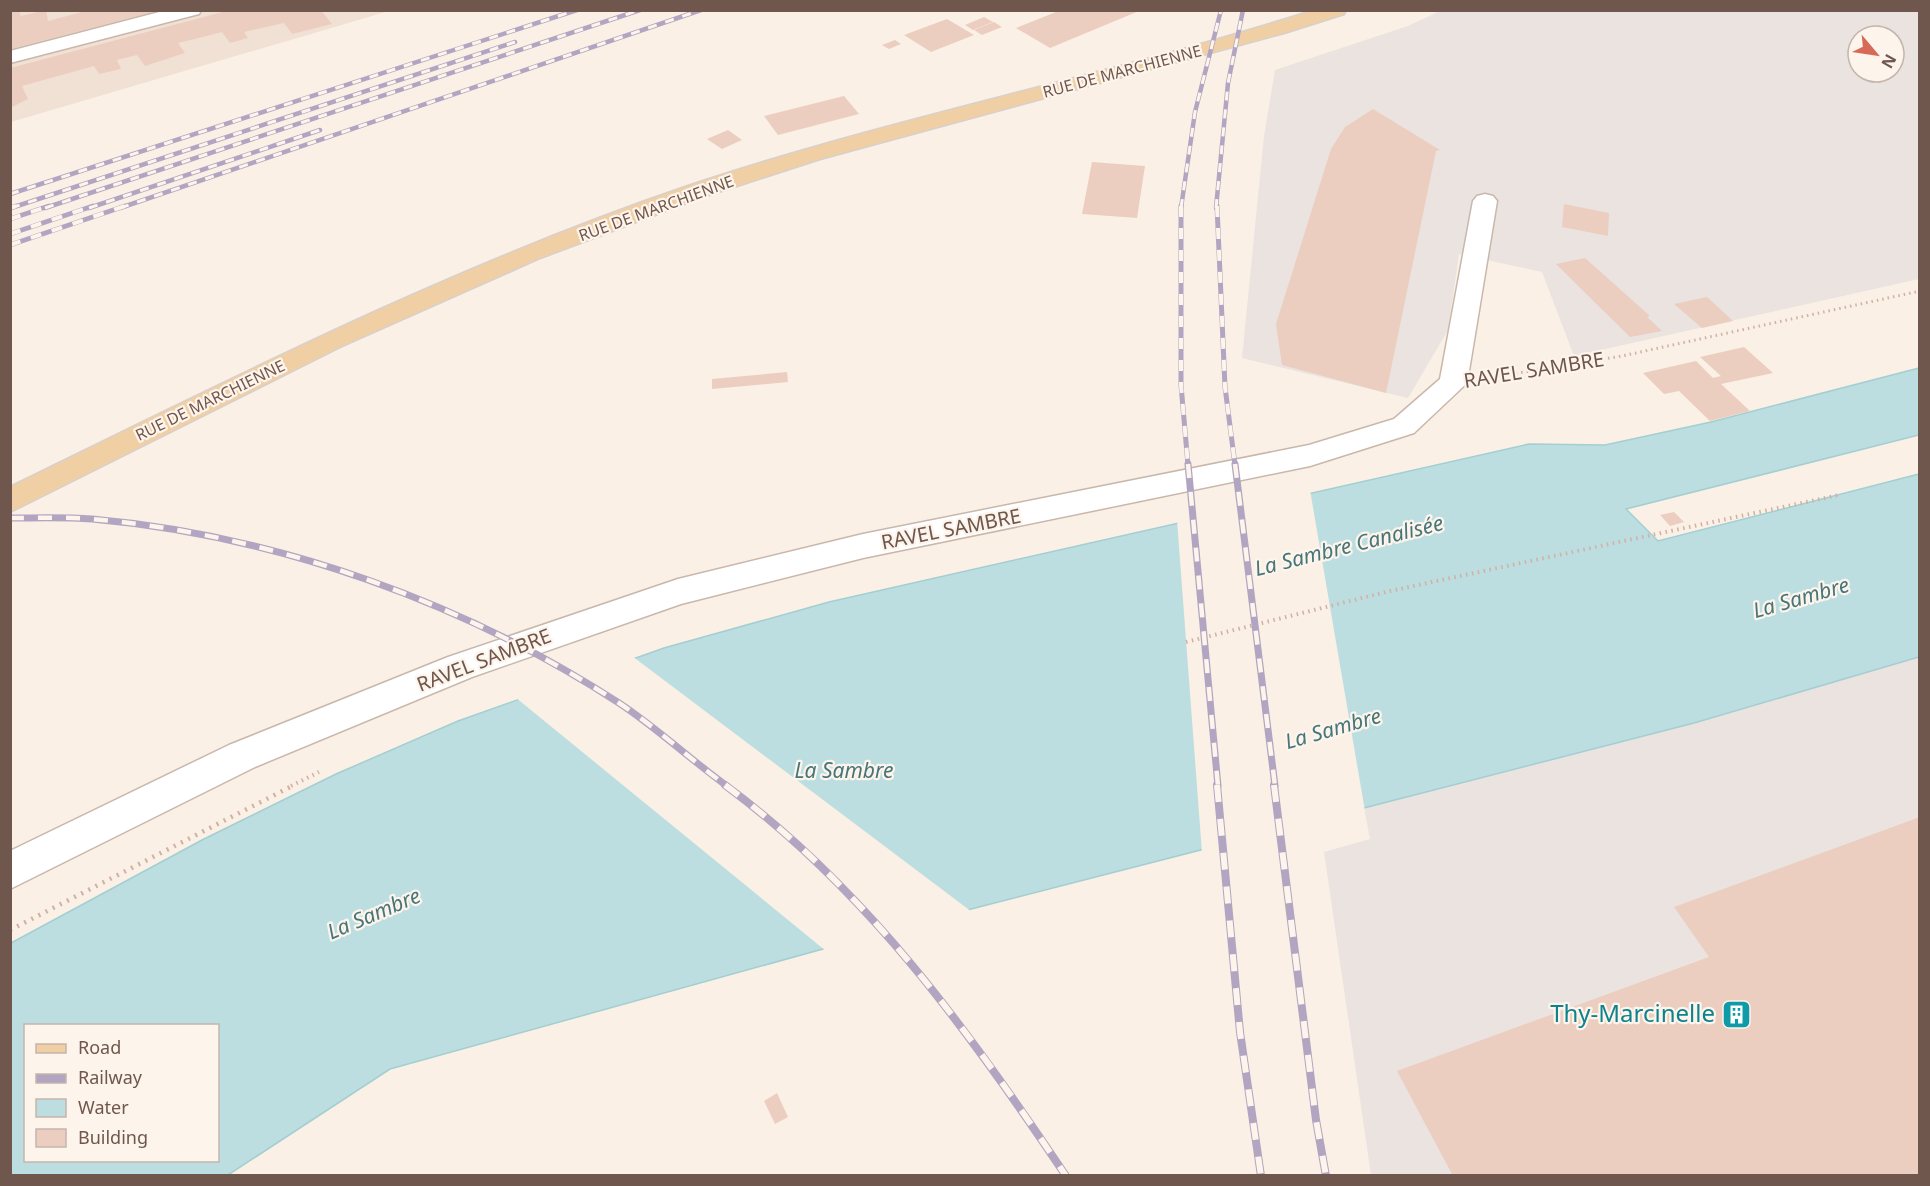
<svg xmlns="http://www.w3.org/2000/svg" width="1930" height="1186" font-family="'Noto Sans',sans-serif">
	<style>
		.residential { fill: #f0e1d4 }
		.industrial { fill: #eae3df; fill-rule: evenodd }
		.water { fill: #bcdee1; stroke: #a3ced2; stroke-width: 1.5; fill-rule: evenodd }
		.pier { fill: #faf0e5 }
		.building { fill: #eccec0 }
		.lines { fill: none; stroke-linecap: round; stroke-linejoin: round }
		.minor-casing { stroke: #cab7ac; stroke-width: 3 }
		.major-casing { stroke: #d7d0cd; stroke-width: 3 }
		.path-far2 { stroke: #d1b1a3; stroke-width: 3; stroke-dasharray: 1.5 4; stroke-linecap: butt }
		.path-far1 { stroke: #d1b1a3; stroke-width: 4; stroke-dasharray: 1.5 4.5; stroke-linecap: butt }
		.path { stroke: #d1b1a3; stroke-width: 4.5; stroke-dasharray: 2 6; stroke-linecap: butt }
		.minor { fill: #fff; fill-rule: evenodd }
		.major { fill: #f1cfa4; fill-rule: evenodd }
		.rail-far3-casing { stroke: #b2a5c2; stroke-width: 4.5 }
		.rail-far2-casing { stroke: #b2a5c2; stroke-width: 5 }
		.rail-far1-casing { stroke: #b2a5c2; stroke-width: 7 }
		.rail-casing { stroke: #b2a5c2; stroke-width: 8 }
		.rail-far3 { stroke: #fdf4eb; stroke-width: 3; stroke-dasharray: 9; stroke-linecap: butt }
		.rail-far2 { stroke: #fdf4eb; stroke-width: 4; stroke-dasharray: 11; stroke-linecap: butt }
		.rail-far1 { stroke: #fdf4eb; stroke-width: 4.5; stroke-dasharray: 14; stroke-linecap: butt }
		.rail { stroke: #fdf4eb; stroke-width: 6; stroke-dasharray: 17; stroke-linecap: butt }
		.labels { text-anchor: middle; stroke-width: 4.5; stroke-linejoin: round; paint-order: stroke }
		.far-street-label { font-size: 16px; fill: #70574d; stroke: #fdf4eb }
		.street-label { font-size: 20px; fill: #70574d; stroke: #fdf4eb }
		.water-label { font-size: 21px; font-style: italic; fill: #46767a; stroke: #fdf4eb }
		.near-culture-label { font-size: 24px; fill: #0d838f; stroke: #fdf4eb; text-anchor: end }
	</style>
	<rect width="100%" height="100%" fill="#faf0e5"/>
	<!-- residential -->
	<polygon class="residential" points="11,11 389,11 11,122"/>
	<!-- industrial -->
	<g class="industrial">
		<path d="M1440,11h479v268l-345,77 -32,-84 -83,-18 -11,76 -40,68 -166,-40 22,-222 11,-66 133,-44zM1858,36h36v36h-36z"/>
		<polygon points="1919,657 1919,1175 1371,1175 1324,852 1370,839 1364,808 1694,723"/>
	</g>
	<!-- water -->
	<path class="water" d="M1919,368v67l-293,74 32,32 261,-67v183l-225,66 -781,201 -523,145 -162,106 -217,1v-233l191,-103 134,-66 122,-53 206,-73 165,-46 700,-158 76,1 106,-23zM26,1026h192v134h-192z"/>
	<!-- pier -->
	<g class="pier">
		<polygon points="1310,490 1365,811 1202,853 1177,520"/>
		<polygon points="632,656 972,912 826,951 515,697"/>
	</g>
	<!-- building -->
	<g class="building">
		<polygon points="19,10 21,16 46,10 48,21 89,10 157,11 10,49 10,12"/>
		<polygon points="230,10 321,10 332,24 292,34 284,23 244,32 248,38 230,43 222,32 199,38 178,43 185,53 145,66 137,55 117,60 121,69 99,74 94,66 22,86 28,99 10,108 10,68"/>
		<polygon points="1061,10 1139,10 1139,11 1050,48 1016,28"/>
		<polygon points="984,17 993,22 973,30 965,25"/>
		<polygon points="947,19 974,35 931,52 904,35"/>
		<polygon points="994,22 1002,27 982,35 974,30"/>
		<polygon points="895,40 901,44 889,49 882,45"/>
		<polygon points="844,96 859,114 778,135 764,116"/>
		<polygon points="1373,109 1440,150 1436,151 1386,393 1282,365 1276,324 1331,149 1345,127"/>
		<polygon points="728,130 742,140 722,149 707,139"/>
		<polygon points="1092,162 1145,166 1137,218 1082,214"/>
		<polygon points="1564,204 1609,213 1608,236 1562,227"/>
		<polygon points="1585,258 1650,316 1647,317 1662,331 1630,337 1556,264"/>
		<polygon points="1707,297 1733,321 1702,328 1674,304"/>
		<polygon points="1744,347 1773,373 1721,384 1750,411 1710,421 1679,391 1664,394 1643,373 1696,361 1713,378 1721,376 1700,357"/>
		<polygon points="787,372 788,382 712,389 712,379"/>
		<polygon points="1674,512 1684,522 1670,526 1660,515"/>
		<polygon points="1920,817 1920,1176 1453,1176 1397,1071 1709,957 1674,907"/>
		<polygon points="777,1093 788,1117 775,1124 764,1101"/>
	</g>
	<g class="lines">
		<defs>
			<g id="minor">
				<polygon points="167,10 201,10 199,14 10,63 10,51"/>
				<polygon points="1485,194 1493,196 1497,201 1467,383 1414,433 1310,466 863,558 681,604 472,677 255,767 10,889 10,851 229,745 448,657 678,579 863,534 1309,445 1394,419 1440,379 1473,201 1477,196"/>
			</g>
			<path id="major" d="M1315,10h31l-2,4 -60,19 -464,126 -117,38 -163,61 -200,89 -330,165v-25c223,-109 443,-221 678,-301 206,-69 420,-110 627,-176z"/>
		</defs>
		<!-- minor casing -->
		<use href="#minor" class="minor-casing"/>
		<!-- major casing -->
		<use href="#major" class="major-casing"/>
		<!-- path-far2 -->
		<polyline class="path-far2" points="1494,377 1622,356 1920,291"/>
		<!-- path-far1 -->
		<g class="path-far1">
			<polyline points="1186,642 1390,591 1839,495"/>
			<polyline points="291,786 319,772"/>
		</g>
		<!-- path -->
		<polyline class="path" points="10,930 294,785"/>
		<!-- minor -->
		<use href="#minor" class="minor"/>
		<!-- major -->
		<use href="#major" class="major"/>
		<defs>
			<g id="rail-far3">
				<polyline points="10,194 577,10"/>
				<polyline points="11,208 515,42"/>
				<polyline points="45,208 640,10"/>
				<polyline points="89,208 320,130"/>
				<polyline points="120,208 701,10"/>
				<polyline points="1181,208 1195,112 1221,10"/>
				<polyline points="1216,208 1228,83 1243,10"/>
			</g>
			<g id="rail-far2">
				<polyline points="1181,206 1181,385 1188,465"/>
				<polyline points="1217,206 1225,387 1235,465"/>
				<polyline points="10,208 16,206"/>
				<polyline points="10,219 49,206"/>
				<polyline points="10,234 93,206"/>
				<polyline points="10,245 125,206"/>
			</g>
			<g id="rail-far1">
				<polyline points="1188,464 1218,786"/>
				<polyline points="1235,464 1275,786"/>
				<path d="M10,518c27,0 55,-1 82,1 184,16 373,84 527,184 38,25 72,57 108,83"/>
			</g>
			<g id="rail">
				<path d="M725,785c142,105 244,246 341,391"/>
				<polyline points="1217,785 1240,1032 1261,1176"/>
				<polyline points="1274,785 1316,1120 1326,1176"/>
			</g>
		</defs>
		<!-- rail-far3 casing -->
		<use href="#rail-far3" class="rail-far3-casing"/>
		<!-- rail-far2 casing -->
		<use href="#rail-far2" class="rail-far2-casing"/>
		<!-- rail-far1 casing -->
		<use href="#rail-far1" class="rail-far1-casing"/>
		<!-- rail casing -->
		<use href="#rail" class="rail-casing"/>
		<!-- rail-far3 -->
		<use href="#rail-far3" class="rail-far3"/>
		<!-- rail-far2 -->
		<use href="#rail-far2" class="rail-far2"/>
		<!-- rail-far1 -->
		<use href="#rail-far1" class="rail-far1"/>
		<!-- rail -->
		<use href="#rail" class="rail"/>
	</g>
	<!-- icons -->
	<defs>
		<symbol id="building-square" viewBox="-11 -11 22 22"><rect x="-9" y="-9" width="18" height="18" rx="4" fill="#0f9aa8" stroke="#fdf4eb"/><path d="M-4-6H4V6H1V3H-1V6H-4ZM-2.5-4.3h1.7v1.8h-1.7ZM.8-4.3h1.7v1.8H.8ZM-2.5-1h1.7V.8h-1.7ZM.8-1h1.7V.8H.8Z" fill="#fff"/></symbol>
	</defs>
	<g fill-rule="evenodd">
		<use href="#building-square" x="1720" y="998" width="33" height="33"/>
	</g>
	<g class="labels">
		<!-- far-street labels -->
		<g class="far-street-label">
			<text transform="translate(1122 71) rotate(-15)" y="6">RUE DE MARCHIENNE</text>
			<text transform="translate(656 208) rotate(-20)" y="6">RUE DE MARCHIENNE</text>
			<text transform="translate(210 400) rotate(-26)" y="6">RUE DE MARCHIENNE</text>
		</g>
		<!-- street labels -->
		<g class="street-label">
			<text transform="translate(1534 370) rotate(-9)" y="7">RAVEL SAMBRE</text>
			<text transform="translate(951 529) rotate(-11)" y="7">RAVEL SAMBRE</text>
			<text transform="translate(484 660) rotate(-21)" y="7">RAVEL SAMBRE</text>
		</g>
		<!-- water labels -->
		<g class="water-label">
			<text transform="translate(1349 546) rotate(-14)" y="7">La Sambre Canalisée</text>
			<text transform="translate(1801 598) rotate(-16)" y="7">La Sambre</text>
			<text transform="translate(1333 729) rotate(-16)" y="7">La Sambre</text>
			<text x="844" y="778">La Sambre</text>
			<text transform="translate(374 914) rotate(-23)" y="7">La Sambre</text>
		</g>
		<!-- near-culture labels -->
		<g class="near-culture-label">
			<text x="1715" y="1022">Thy-Marcinelle</text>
		</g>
	</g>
	<!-- border -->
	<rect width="1930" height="1186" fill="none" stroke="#70574d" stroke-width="24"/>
	<!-- legend -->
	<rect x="24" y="1024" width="195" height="138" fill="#fdf4eb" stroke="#c5b5ac" stroke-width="1.5"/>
	<rect x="36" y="1044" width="30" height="9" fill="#f1cfa4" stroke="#c5b5ac" stroke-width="1.5"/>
	<text x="78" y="1054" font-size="18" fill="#70574d">Road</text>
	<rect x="36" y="1074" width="30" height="9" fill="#b2a5c2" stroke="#c5b5ac" stroke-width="1.5"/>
	<text x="78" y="1084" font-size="18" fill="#70574d">Railway</text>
	<rect x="36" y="1099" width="30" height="18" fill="#bcdee1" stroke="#c5b5ac" stroke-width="1.5"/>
	<text x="78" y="1114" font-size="18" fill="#70574d">Water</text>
	<rect x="36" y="1129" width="30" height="18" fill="#eccec0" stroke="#c5b5ac" stroke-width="1.5"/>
	<text x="78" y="1144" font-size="18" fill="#70574d">Building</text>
	<!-- north arrow -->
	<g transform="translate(1876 54) rotate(119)"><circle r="28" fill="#fdf4eb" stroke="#c5b5ac" stroke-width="1.5"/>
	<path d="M0-4.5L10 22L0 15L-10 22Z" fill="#d76957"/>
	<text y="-9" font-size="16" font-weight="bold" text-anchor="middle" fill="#70574d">N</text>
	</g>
</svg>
